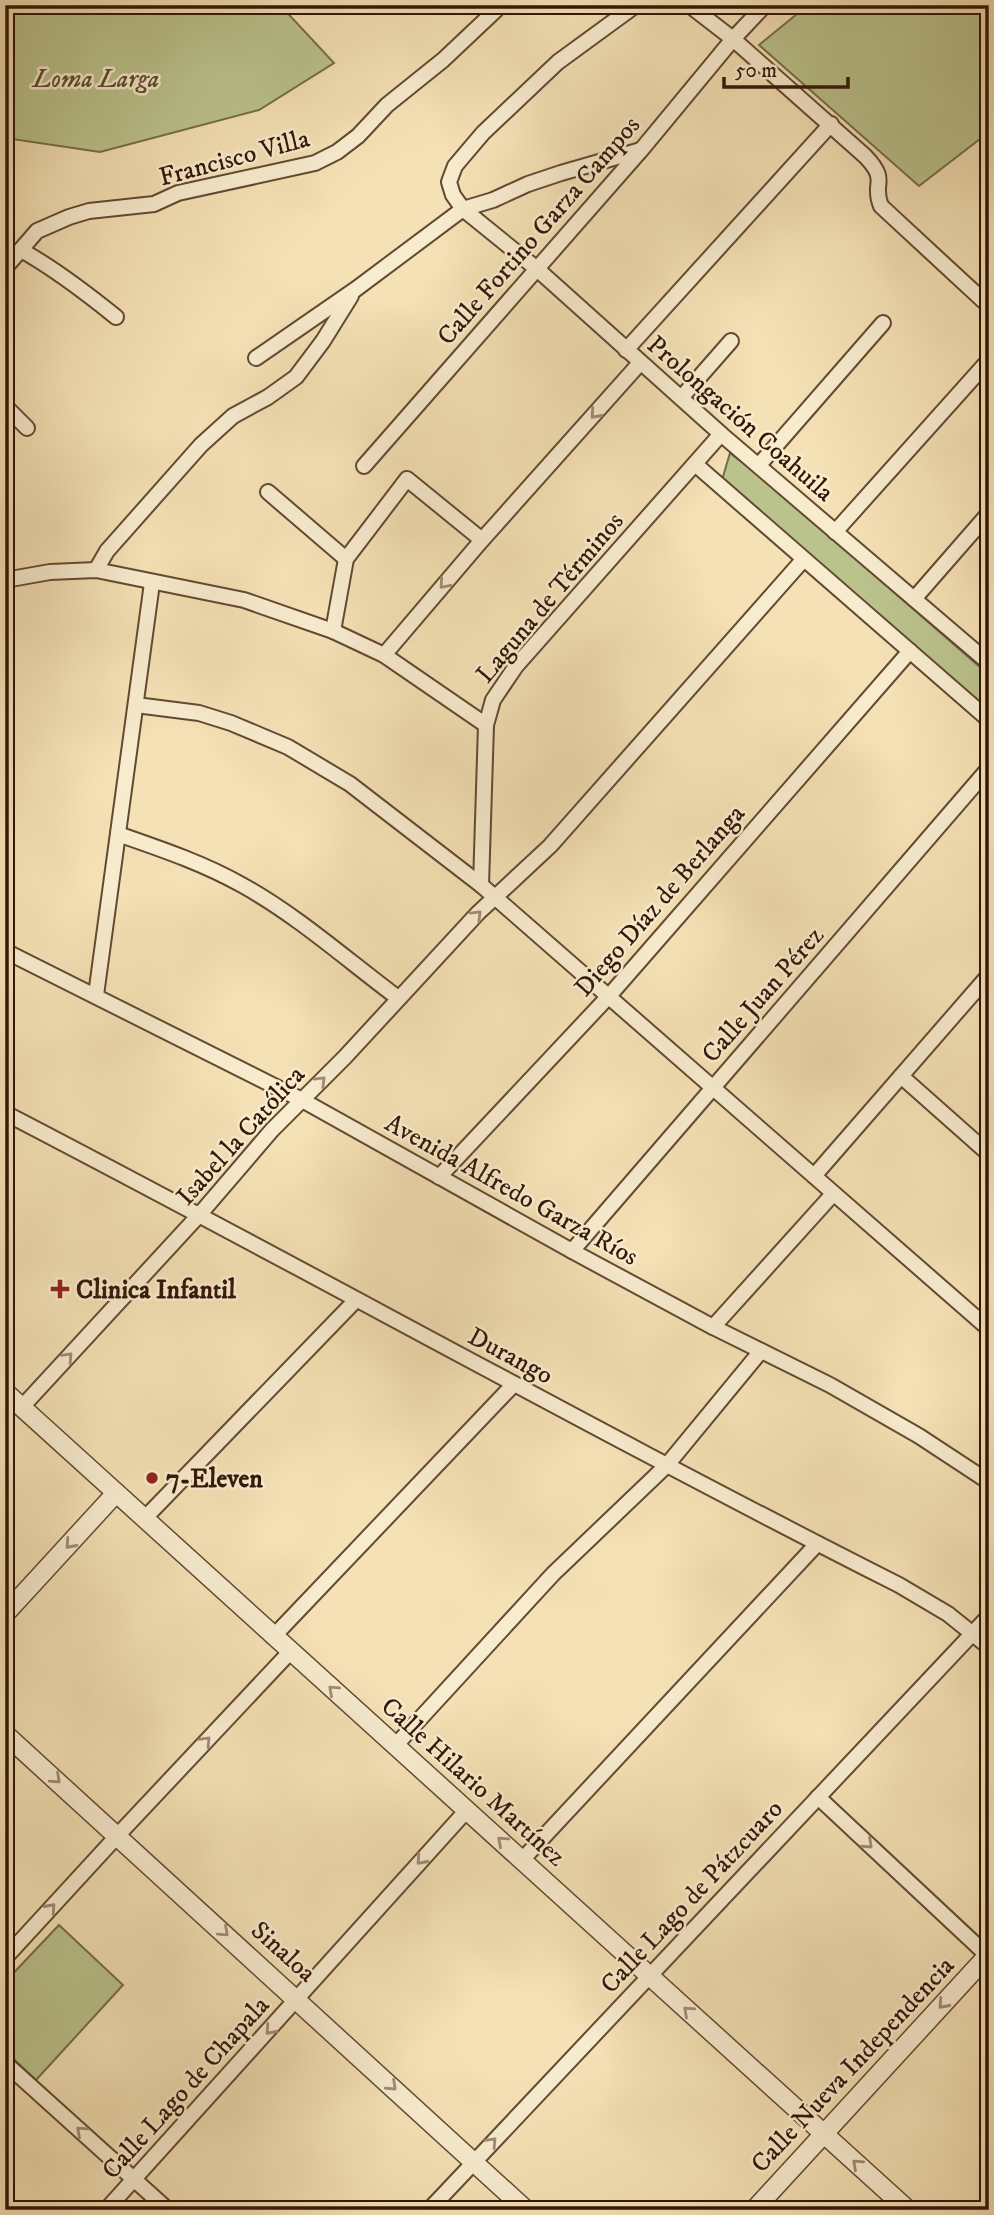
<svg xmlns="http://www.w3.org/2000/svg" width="994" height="2215" font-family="'IM FELL DW Pica',serif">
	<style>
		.green { fill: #bbc38d; stroke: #776c4a; stroke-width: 2 }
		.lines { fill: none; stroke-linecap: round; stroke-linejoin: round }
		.minor-casing { stroke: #634932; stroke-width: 18 }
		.tertiary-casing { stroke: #634932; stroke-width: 21 }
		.minor { stroke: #f8eccf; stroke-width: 14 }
		.tertiary { stroke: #f8eccf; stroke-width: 18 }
		.oneway { stroke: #9f8c75 }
		.poi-dot { fill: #8f2418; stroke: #f8eccf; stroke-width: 2.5 }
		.labels { text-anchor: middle; stroke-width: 5; stroke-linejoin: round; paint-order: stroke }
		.park-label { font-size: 26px; font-style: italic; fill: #5c4a2e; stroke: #f8eccf }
		.street-label { font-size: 26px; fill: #331606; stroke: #f8eccf }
		.poi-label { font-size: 26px; font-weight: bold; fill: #331606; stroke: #f8eccf; text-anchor: start }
	</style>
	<rect width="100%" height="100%" fill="#f4e1b5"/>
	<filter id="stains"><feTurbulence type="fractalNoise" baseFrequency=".00286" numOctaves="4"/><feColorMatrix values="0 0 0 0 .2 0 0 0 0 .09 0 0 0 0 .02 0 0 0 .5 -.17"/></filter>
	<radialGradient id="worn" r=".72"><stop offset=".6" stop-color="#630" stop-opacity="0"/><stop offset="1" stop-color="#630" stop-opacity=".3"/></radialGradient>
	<!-- green -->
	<g class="green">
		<polygon points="5,5 280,5 334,63 259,110 100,152 5,138"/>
		<polygon points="808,5 989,5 989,132 919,186 759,45"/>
		<polygon points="730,453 770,484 989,675 989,720 722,480"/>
		<polygon points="59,1925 123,1985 36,2080 5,2051 5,1982"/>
	</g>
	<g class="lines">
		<defs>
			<g id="minor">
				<polyline points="636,5 558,62 483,133 455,166 449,182 453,195 463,209 537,269 721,434 989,663"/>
				<path d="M689,5l44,34 132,117c25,26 6,26 16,50l108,100"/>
				<path d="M21,250c34,19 64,42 95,67"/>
				<polyline points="5,268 37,231 69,217 89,211 154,204 178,193 315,163 337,152 358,136 387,105 443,60 496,10 498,5"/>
				<polyline points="626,350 831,124"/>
				<polyline points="256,358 356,289 463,209 493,200 528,184 561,173 641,150"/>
				<polyline points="681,398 731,341"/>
				<polyline points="5,406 27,428"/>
				<polyline points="721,434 516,666 493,700 486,725 481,885 989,1329"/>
				<polyline points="695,464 989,720"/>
				<polyline points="759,465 883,323"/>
				<polyline points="364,466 642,149 733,39 765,5"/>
				<polyline points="268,492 346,559"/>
				<polyline points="835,532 989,360"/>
				<polyline points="96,570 107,551 201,445 233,416 268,397 296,377 323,341 351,296"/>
				<polyline points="5,580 50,572 96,570 244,600 333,631 384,655 486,725"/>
				<polyline points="914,599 989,513"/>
				<polyline points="333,631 346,559 407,479 482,540"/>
				<polyline points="384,655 482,540 640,363"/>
				<polyline points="136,705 199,713 231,723 288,747 350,784 481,885"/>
				<path d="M118,834c43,15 85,29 124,51 56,31 105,75 156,113"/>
				<polyline points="5,951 302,1100 572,1251 713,1327 830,1385 919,1436 989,1482"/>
				<polyline points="96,995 152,583"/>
				<polyline points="901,1076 989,1154"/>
				<path d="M5,1113c299,155 593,320 894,472l49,29 41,33"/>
				<polyline points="814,1176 989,975"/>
				<polyline points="439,1177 609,996 910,651"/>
				<polyline points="572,1251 989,768"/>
				<polyline points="713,1327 833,1194"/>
				<polyline points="22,1407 200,1214 272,1130 345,1057 478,913 550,846 803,560"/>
				<polyline points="144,1519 356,1300"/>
				<polyline points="273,1637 514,1384"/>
				<polyline points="395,1746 553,1574 667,1465 761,1351"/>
				<polyline points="818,1797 989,1957"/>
				<polyline points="522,1860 817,1544"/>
				<polyline points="5,1958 118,1835 290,1652"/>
				<polyline points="5,2063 168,2210"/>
				<polyline points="106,2210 467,1810"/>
				<polyline points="429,2210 989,1616"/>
			</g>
			<g id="tertiary">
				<polyline points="5,1392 908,2210"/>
				<polyline points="5,1614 116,1493"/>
				<polyline points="5,1734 526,2210"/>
				<polyline points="754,2210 989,1954"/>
			</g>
		</defs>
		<!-- minor casing -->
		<use href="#minor" class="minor-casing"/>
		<!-- tertiary casing -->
		<use href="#tertiary" class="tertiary-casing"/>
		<!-- minor -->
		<use href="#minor" class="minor"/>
		<!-- tertiary -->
		<use href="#tertiary" class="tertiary"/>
	</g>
	<!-- one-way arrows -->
	<defs><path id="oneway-chevron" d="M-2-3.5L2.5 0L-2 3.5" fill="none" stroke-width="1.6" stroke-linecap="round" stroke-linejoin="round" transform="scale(1.75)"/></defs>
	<g class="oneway">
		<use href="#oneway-chevron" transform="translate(595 414) rotate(132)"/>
		<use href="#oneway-chevron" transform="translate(444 584) rotate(131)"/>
		<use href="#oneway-chevron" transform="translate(477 915) rotate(-45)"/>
		<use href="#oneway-chevron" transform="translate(321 1081) rotate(-45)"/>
		<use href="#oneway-chevron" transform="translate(68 1357) rotate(-47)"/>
		<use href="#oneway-chevron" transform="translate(70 1544) rotate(132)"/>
		<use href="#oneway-chevron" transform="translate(333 1690) rotate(-138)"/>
		<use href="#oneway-chevron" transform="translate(206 1741) rotate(-47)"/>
		<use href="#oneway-chevron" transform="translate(56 1779) rotate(42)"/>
		<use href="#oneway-chevron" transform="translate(502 1841) rotate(-138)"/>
		<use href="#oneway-chevron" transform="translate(868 1844) rotate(43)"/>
		<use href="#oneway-chevron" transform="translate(421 1860) rotate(132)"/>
		<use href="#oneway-chevron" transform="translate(51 1908) rotate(-48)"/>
		<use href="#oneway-chevron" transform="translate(224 1932) rotate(42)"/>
		<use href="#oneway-chevron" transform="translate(943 2004) rotate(132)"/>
		<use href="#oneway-chevron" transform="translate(688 2011) rotate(-138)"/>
		<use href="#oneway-chevron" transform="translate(270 2030) rotate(132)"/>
		<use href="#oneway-chevron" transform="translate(392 2086) rotate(43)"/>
		<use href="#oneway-chevron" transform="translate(81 2131) rotate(-138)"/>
		<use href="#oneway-chevron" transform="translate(492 2142) rotate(-47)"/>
		<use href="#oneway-chevron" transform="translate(857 2164) rotate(-138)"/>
	</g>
	<!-- markers -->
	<g class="poi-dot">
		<path d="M56.5 1278.5h7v7h7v7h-7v7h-7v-7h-7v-7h7z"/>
		<circle cx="152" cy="1478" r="7"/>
	</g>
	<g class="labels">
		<!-- park labels -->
		<g class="park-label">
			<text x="96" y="87">Loma Larga</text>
		</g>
		<!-- street labels -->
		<g class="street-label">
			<text transform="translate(234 157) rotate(-15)" y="9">Francisco Villa</text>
			<text transform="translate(538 230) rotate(-49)" y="9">Calle Fortino Garza Campos</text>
			<text transform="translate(741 418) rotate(41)" y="9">Prolongación Coahuila</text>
			<text transform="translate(549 597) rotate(-50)" y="9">Laguna de Términos</text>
			<text transform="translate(659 900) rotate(-49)" y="9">Diego Díaz de Berlanga</text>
			<text transform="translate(762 994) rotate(-49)" y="9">Calle Juan Pérez</text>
			<text transform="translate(240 1135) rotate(-48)" y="9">Isabel la Católica</text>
			<text transform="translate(512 1189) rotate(29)" y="9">Avenida Alfredo Garza Ríos</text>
			<text transform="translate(511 1355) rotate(28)" y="9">Durango</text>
			<text transform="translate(474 1781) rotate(42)" y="9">Calle Hilario Martínez</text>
			<text transform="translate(691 1896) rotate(-47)" y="9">Calle Lago de Pátzcuaro</text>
			<text transform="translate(284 1951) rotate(42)" y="9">Sinaloa</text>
			<text transform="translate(852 2064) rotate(-47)" y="9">Calle Nueva Independencia</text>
			<text transform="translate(185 2087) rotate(-48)" y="9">Calle Lago de Chapala</text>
		</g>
		<!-- poi labels -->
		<g class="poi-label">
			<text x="76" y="1298">Clinica Infantil</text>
			<text x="166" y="1487">7-Eleven</text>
		</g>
	</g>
	<!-- margin -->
	<rect width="994" height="2215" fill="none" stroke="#f4e1b5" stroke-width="28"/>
	<rect x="7" y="7" width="980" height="2201" fill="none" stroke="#331606" stroke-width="3.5"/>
	<rect x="14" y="14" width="966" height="2187" fill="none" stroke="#331606" stroke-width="2"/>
	<!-- scale -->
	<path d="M724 77v10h124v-10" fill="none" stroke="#331606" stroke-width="3.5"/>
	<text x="735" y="77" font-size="21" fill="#331606" stroke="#f8eccf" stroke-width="5" paint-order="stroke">50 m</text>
	<rect width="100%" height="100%" filter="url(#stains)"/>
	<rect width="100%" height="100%" fill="url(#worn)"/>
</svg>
